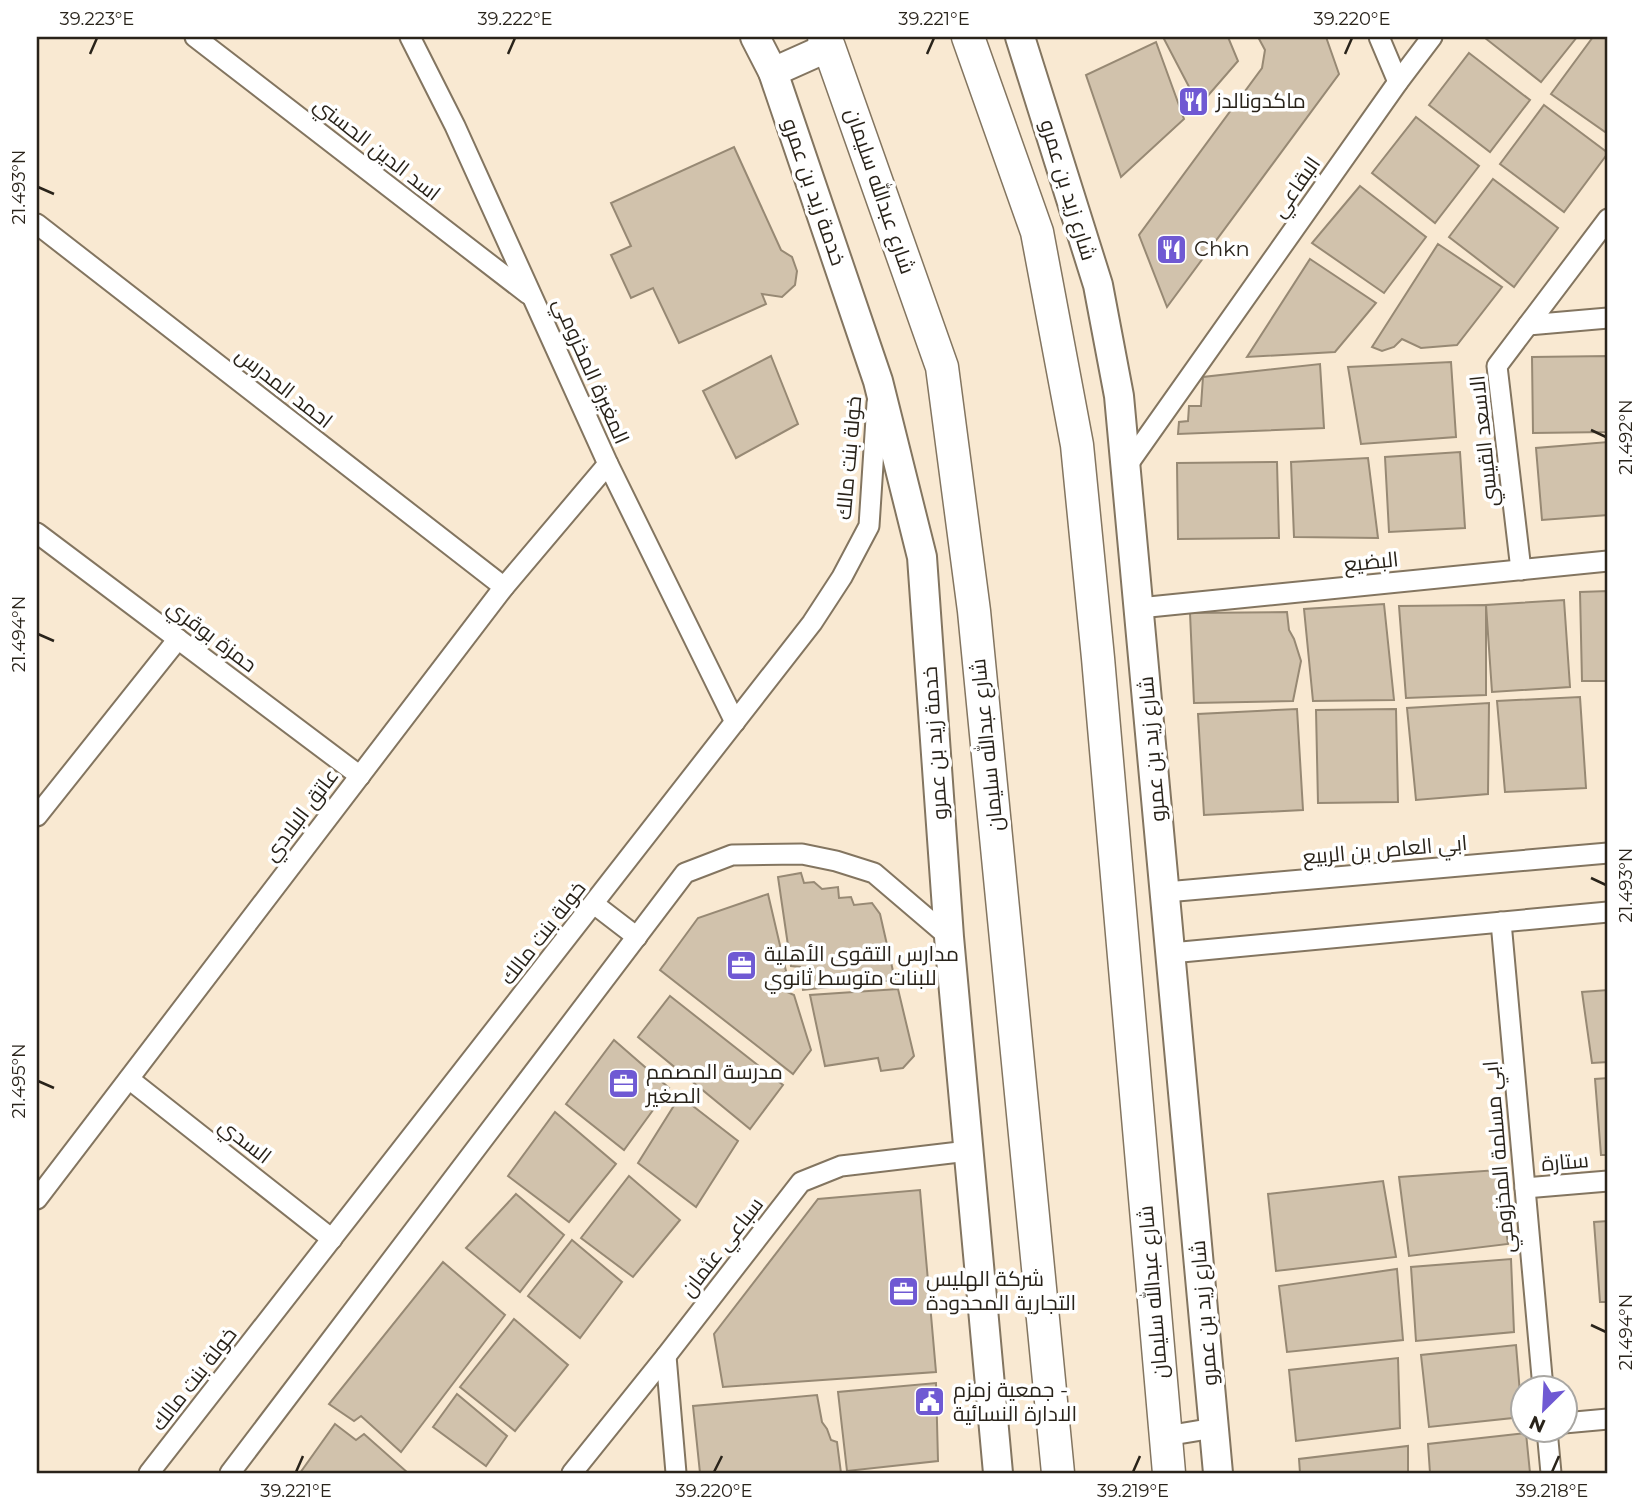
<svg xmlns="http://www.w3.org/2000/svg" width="1645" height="1510" font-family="Montserrat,Cairo,sans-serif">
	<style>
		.building { fill: #d1c2ac; stroke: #978974; stroke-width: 2 }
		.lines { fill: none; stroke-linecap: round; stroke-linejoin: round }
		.street-casing { stroke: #837560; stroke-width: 23 }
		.secondary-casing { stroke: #837560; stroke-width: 32 }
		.primary-casing { stroke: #837560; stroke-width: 35 }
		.street { stroke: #fff; stroke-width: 19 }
		.secondary { stroke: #fff; stroke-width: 28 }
		.primary { stroke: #fff; stroke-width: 32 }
		.ticks { fill: none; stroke: #29231a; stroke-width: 2.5 }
		.labels { text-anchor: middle; stroke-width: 7; stroke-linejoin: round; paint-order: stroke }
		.poi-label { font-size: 21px; fill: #29231a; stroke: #fff; text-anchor: start }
		.street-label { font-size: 21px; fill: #29231a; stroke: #fff }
		.neatline { fill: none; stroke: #29231a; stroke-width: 2.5 }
		.ticks-label { font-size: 18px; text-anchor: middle; fill: #29231a }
	</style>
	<rect width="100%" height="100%" fill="#f9e9d2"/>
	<!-- building -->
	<g class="building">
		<polygon points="1163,37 1228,37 1238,61 1199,106"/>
		<polygon points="1258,37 1326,37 1339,74 1167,307 1139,235 1262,68 1265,50"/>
		<polygon points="1486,37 1577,37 1541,82 1485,38"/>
		<polygon points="1593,37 1608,37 1608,134 1551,94"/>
		<polygon points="1156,42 1184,119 1121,177 1086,75"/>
		<polygon points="1469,53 1530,100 1490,152 1429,105"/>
		<polygon points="1544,105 1608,153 1564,212 1500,164"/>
		<polygon points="1416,117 1479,166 1435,223 1372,173"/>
		<polygon points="734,147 781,250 792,257 797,271 795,285 782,297 762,294 766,304 679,343 653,288 631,298 611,255 631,246 611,203"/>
		<polygon points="1493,179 1558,228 1514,287 1449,237"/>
		<polygon points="1360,186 1426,237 1384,293 1312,243"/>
		<polygon points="1438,244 1502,287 1457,345 1421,348 1402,339 1394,347 1382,351 1372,347"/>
		<polygon points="1310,259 1376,303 1335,352 1247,357"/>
		<polygon points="771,356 798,424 736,458 703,391"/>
		<polygon points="1608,356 1608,432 1533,433 1532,357"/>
		<polygon points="1451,362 1456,437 1361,444 1348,367"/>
		<polygon points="1320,364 1324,428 1178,434 1179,422 1188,421 1189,406 1201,406 1203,377"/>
		<polygon points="1608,442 1608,515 1542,520 1536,448"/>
		<polygon points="1460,452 1465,528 1389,532 1385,457"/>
		<polygon points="1368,458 1378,538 1294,537 1291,462"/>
		<polygon points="1277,462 1279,538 1178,539 1177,463"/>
		<polygon points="1608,591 1608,681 1582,681 1580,592"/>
		<polygon points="1564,600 1570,687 1492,692 1486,605"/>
		<polygon points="1384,604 1394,700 1313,701 1304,609"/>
		<polygon points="1486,605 1486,695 1406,698 1399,606"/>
		<polygon points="1287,612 1289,630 1294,639 1301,661 1293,701 1194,703 1190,613"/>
		<polygon points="1580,697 1586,788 1505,792 1497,701"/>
		<polygon points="1489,703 1488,794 1416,800 1407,708"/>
		<polygon points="1297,709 1303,810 1204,815 1198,714"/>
		<polygon points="1396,709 1398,802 1318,803 1316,710"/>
		<polygon points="801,873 804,883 814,882 822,889 838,887 839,898 851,897 854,905 872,903 880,914 895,980 803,990 800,967 791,966 778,877"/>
		<polygon points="768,894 786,971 776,987 794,995 811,1050 793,1074 660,970 698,918"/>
		<polygon points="898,989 914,1056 903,1068 881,1071 878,1058 825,1066 810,995"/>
		<polygon points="1608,990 1608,1062 1592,1063 1582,992"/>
		<polygon points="670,996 783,1085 750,1129 638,1037"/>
		<polygon points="614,1040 669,1088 624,1150 566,1104"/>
		<polygon points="1608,1078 1608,1155 1601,1155 1595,1079"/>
		<polygon points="680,1096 738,1141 696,1207 638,1163"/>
		<polygon points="555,1112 616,1164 569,1222 508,1176"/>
		<polygon points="1498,1170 1508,1244 1409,1256 1399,1177"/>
		<polygon points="629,1176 680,1220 633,1277 581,1238"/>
		<polygon points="1383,1181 1396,1257 1276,1271 1268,1194"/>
		<polygon points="920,1190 936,1372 723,1387 714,1334 818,1199"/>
		<polygon points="516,1194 564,1235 520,1292 466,1248"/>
		<polygon points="1608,1221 1608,1302 1600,1302 1594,1222"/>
		<polygon points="572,1240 622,1282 580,1338 528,1296"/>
		<polygon points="1511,1259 1514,1332 1416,1341 1411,1267"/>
		<polygon points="443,1262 505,1315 401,1452 361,1416 354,1421 329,1404"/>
		<polygon points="1397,1269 1403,1340 1287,1352 1279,1286"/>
		<polygon points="514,1319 568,1365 515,1431 460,1387"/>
		<polygon points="1516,1345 1522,1417 1429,1427 1421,1355"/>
		<polygon points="1398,1358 1400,1428 1296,1441 1289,1370"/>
		<polygon points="936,1383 938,1461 847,1471 838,1392"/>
		<polygon points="457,1394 507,1436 486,1466 433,1427"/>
		<polygon points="817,1395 822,1422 827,1429 831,1440 837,1442 841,1473 700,1473 693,1406"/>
		<polygon points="335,1424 356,1440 364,1434 408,1473 300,1473"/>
		<polygon points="1526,1433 1530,1473 1430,1473 1428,1444"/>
		<polygon points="1408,1446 1408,1473 1300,1473 1299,1459"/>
	</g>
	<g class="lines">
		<defs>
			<g id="street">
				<polyline points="195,37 528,294"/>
				<polyline points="410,37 455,126 608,464 735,722"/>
				<polyline points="1379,37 1398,82"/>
				<polyline points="37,224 504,587"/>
				<polyline points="1528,325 1608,318"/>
				<polyline points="1126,467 1398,82 1432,37"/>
				<polyline points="37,533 360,776"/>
				<polyline points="1521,570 1497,366 1608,219"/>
				<polyline points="1139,608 1608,561"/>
				<polyline points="37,816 178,639"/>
				<polyline points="1166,892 1608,853"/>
				<polyline points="594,904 637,937"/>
				<polyline points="1501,922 1543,1388"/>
				<polyline points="1171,953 1608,912"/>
				<polyline points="129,1079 332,1239"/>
				<polyline points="1525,1188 1608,1181"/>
				<polyline points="37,1199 504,587 608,464"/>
				<polyline points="666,1356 676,1473"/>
				<polyline points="1564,1423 1608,1419"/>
				<polyline points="1547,1430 1551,1473"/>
				<polyline points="1166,1436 1214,1428"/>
				<polyline points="149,1473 812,623 842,577 869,526 877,403"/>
				<polyline points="230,1473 685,873 732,855 802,854 836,861 874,873 949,937"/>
				<polyline points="572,1473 666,1356 801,1182 841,1166 968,1151"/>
			</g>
			<g id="secondary">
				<polyline points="755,37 773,72 878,381 922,557 949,937 998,1473"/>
				<polyline points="1020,37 1098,285 1119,396 1218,1473"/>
				<polyline points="773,72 829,47"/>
			</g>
			<g id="primary">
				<polyline points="824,37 829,47 942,367 974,611 1058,1473"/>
				<polyline points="968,37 1037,232 1077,445 1098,658 1169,1473"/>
			</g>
		</defs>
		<!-- street casing -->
		<use href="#street" class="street-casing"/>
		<!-- secondary casing -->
		<use href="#secondary" class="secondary-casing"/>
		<!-- primary casing -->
		<use href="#primary" class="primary-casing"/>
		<!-- street -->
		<use href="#street" class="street"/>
		<!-- secondary -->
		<use href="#secondary" class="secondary"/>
		<!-- primary -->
		<use href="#primary" class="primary"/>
	</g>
	<!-- ticks -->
	<path class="ticks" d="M90,54l7,-16M508,54l7,-16M927,54l7,-16M1345,54l7,-16M38,187l16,7M1591,430l15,7M38,634l16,7M1591,878l15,7M38,1081l16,7M1591,1325l15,7M296,1472l7,-16M714,1472l8,-16M1133,1472l7,-16M1552,1472l7,-16"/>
	<!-- icons -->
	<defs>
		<symbol id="restaurant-square" viewBox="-11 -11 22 22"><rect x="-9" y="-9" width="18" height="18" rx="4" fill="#6f59d3" stroke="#fff"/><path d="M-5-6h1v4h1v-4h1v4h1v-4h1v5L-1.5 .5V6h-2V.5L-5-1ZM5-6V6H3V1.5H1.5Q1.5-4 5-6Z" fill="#fff"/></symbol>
		<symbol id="office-square" viewBox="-11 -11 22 22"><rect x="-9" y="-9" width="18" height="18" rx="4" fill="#6f59d3" stroke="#fff"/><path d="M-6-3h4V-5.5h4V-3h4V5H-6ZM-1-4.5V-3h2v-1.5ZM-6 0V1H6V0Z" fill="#fff"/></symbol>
		<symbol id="civic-square" viewBox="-11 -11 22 22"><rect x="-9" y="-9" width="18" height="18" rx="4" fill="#6f59d3" stroke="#fff"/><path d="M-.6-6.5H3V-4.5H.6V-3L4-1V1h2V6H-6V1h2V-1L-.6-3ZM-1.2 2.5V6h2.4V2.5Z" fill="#fff"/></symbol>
	</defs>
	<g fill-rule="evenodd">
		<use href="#restaurant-square" x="1176" y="84" width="35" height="35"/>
		<use href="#restaurant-square" x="1154" y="232" width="35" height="35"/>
		<use href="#office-square" x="724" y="948" width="35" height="35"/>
		<use href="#office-square" x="606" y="1066" width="35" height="35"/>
		<use href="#office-square" x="886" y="1274" width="35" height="35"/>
		<use href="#civic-square" x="912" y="1384" width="35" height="35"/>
	</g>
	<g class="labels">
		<!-- poi labels -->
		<g class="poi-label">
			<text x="1216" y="108">ماكدونالدز</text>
			<text x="1194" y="256">Chkn</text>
			<text x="764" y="961">مدارس التقوى الأهلية<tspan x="764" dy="24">للبنات متوسط ثانوي</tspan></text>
			<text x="646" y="1079">مدرسة المصمم<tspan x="646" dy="24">الصغير</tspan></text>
			<text x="926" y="1286">شركة الهليس<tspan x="926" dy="24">التجارية المحدودة</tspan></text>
			<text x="953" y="1397">جمعية زمزم -<tspan x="953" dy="24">الادارة النسائية</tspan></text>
		</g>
		<!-- street labels -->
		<g class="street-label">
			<text transform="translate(377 149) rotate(38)" y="7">اسد الدين الحسني</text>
			<text transform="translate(1296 187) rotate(-55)" y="7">البقاعي</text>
			<text transform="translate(1068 190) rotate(73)" y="7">شارع زيد بن عمرو</text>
			<text transform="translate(880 191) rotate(71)" y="7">شارع عبدالله سليمان</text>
			<text transform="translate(814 192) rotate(71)" y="7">خدمة زيد بن عمرو</text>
			<text transform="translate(591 371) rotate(66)" y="7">المغيرة المخزومي</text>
			<text transform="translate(284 388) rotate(38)" y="7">احمد المدرس</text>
			<text transform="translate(1484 441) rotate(-96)" y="7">الاسعد القيسي</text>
			<text transform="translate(849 458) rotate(-85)" y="7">خولة بنت مالك</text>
			<text transform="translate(1371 562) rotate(-6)" y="7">البضيع</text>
			<text transform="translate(212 636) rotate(37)" y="7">حمزة بوقري</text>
			<text transform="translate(935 743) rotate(-94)" y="7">خدمة زيد بن عمرو</text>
			<text transform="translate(987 745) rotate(-96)" y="7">شارع عبدالله سليمان</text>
			<text transform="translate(1152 749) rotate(-95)" y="7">شارع زيد بن عمرو</text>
			<text transform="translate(301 815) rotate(-53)" y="7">عاتق البلادي</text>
			<text transform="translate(1385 850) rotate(-5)" y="7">ابي العاص بن الربيع</text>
			<text transform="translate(543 933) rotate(-52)" y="7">خولة بنت مالك</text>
			<text transform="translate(245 1141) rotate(38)" y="7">السدي</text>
			<text transform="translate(1499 1157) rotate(-95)" y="7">ابي مسلمة المخزومي</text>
			<text transform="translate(1565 1162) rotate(-5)" y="7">ستارة</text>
			<text transform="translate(722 1247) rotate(-52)" y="7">سباعي عثمان</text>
			<text transform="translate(1153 1292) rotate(-95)" y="7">شارع عبدالله سليمان</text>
			<text transform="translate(1204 1313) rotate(-95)" y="7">شارع زيد بن عمرو</text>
			<text transform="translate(194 1379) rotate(-52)" y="7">خولة بنت مالك</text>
		</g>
	</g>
	<!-- border -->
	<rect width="1645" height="1510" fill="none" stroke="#ffffff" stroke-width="77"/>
	<!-- north arrow -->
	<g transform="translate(1544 1409) rotate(204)"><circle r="33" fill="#ffffff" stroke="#a9a7a3" stroke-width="2"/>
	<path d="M0-5L12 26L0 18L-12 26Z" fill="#6f59d3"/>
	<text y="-10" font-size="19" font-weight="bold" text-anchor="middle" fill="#29231a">N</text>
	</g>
	<rect x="38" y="38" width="1568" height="1434" class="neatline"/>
	<g class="ticks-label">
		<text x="97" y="25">39.223°E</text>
		<text x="515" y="25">39.222°E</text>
		<text x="934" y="25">39.221°E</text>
		<text x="1352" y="25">39.220°E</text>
		<text transform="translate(19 187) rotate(-90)" y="6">21.493°N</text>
		<text transform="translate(1626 437) rotate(-90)" y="6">21.492°N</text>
		<text transform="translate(19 634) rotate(-90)" y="6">21.494°N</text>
		<text transform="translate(1626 885) rotate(-90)" y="6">21.493°N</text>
		<text transform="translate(19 1081) rotate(-90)" y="6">21.495°N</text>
		<text transform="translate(1626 1332) rotate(-90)" y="6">21.494°N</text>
		<text x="296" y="1497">39.221°E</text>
		<text x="714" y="1497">39.220°E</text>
		<text x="1133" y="1497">39.219°E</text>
		<text x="1552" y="1497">39.218°E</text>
	</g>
</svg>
